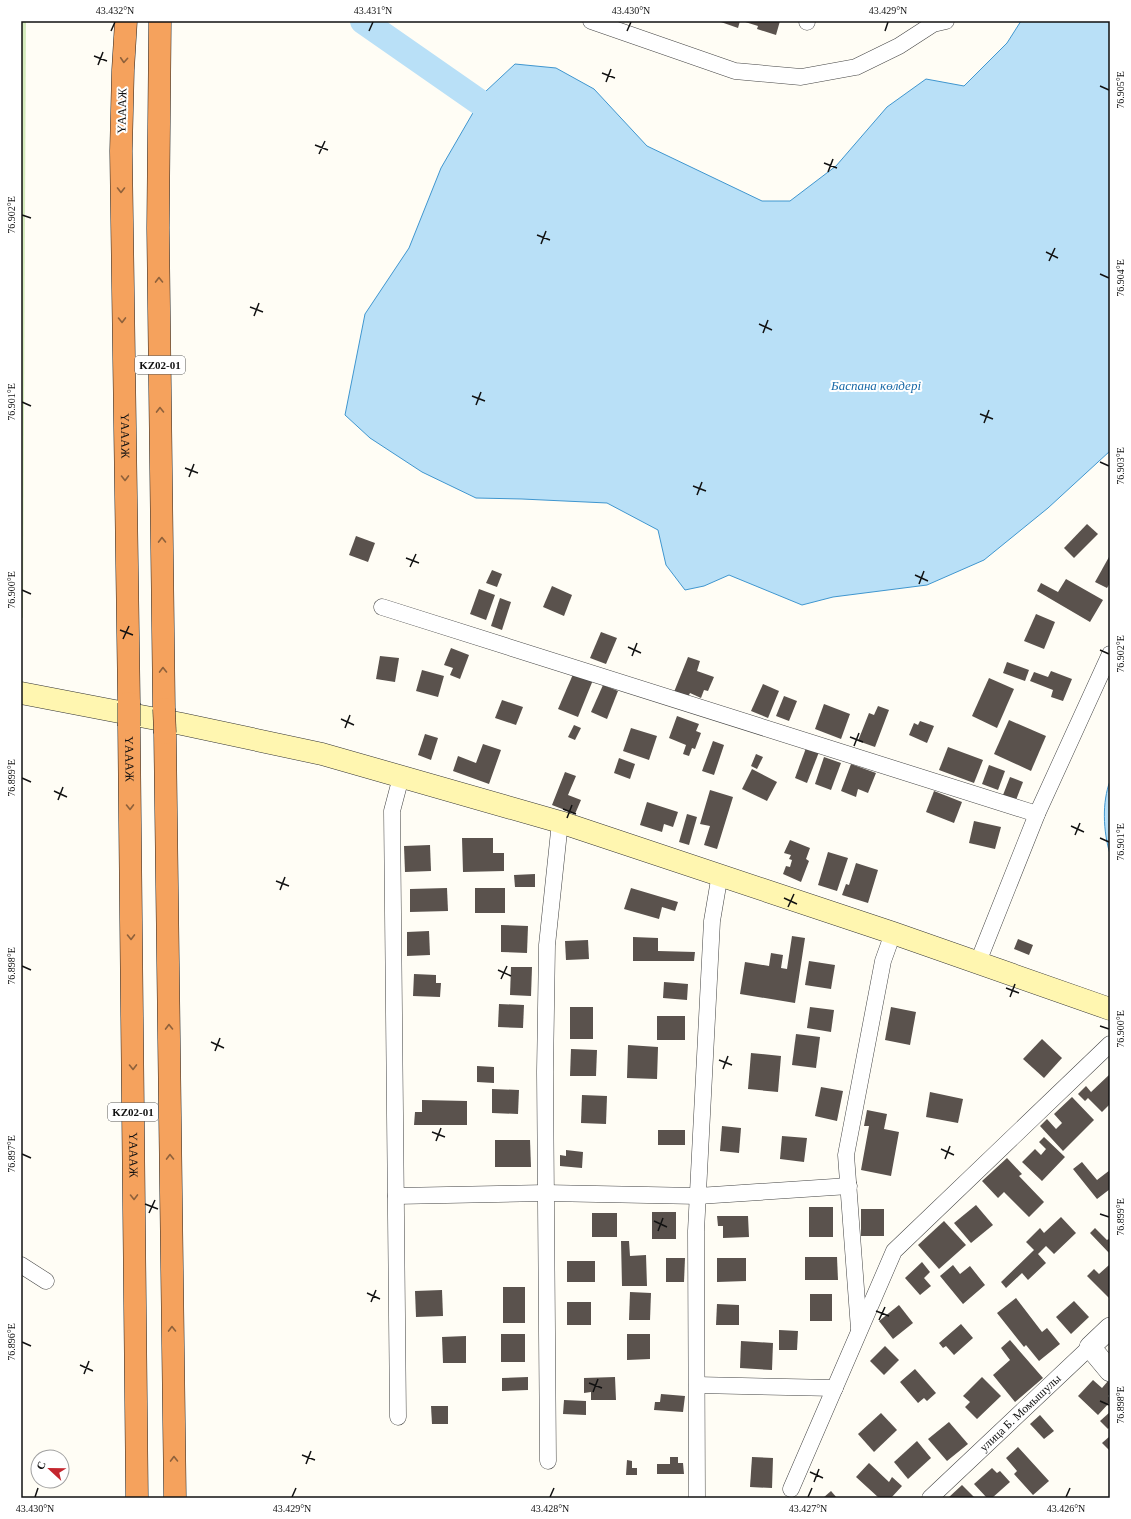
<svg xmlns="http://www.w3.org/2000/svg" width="1131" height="1519" font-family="'Times New Roman',serif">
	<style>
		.green { fill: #d5ebbd }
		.water { fill: #b9e0f7; stroke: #3f96cf }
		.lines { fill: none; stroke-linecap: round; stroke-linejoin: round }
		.river { stroke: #b9e0f7; stroke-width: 26 }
		.building { fill: #5a524d }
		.minor-casing { stroke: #444; stroke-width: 17 }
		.tertiary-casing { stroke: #444; stroke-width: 22 }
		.secondary-casing { stroke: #333; stroke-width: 23 }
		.motorway-casing { stroke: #222; stroke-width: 23 }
		.minor { stroke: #fff; stroke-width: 16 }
		.tertiary { stroke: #fff; stroke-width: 21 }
		.secondary { stroke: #fff6b0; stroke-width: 22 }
		.motorway { stroke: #f5a25d; stroke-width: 22 }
		.motorway-bridge-casing { stroke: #222; stroke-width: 23; stroke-linecap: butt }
		.motorway-bridge { stroke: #f5a25d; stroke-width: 22 }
		.oneway { stroke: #8e613b }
		.ticks { fill: none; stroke: #111; stroke-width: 1.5 }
		.labels { text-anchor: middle; stroke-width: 4; stroke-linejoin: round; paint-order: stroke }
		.shield { fill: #fff; stroke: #585858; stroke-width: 1 }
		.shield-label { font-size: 11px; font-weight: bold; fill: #111 }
		.street-label { font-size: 12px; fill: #111; stroke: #fff }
		.water-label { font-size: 13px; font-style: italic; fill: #1768a6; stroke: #fff }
		.neatline { fill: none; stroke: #111; stroke-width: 1.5 }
		.ticks-label { font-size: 10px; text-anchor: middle; fill: #111 }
	</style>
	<rect width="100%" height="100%" fill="#fffdf5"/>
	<!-- green -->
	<polygon class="green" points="21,21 26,21 23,618 21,617"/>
	<!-- water -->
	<g class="water">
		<polygon points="1021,21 1110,21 1110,451 1048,508 984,560 927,585 833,597 802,605 729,575 704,586 685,590 666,565 658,530 607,503 522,499 476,498 422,472 370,438 345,415 365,314 409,248 441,168 485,92 515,64 556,68 594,89 647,146 762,201 790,201 836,166 887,107 926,79 964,86 1007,43"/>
		<path d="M1110,781v73c-7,-23 -8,-52 0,-73z"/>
	</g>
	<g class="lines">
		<!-- river -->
		<polyline class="river" points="363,21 508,122"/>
	</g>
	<!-- building -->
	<g class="building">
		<polygon points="718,21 740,21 738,28"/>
		<polygon points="742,21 780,21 776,35 757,29 758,26"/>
		<polygon points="1087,524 1098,534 1074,558 1064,548"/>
		<polygon points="356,536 375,543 368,562 349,555"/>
		<polygon points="1109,557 1110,558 1110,583 1107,588 1095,582"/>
		<polygon points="492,570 502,574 497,587 486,583"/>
		<polygon points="1066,579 1103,600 1090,622 1037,591 1041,583 1058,592"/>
		<polygon points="552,586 572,595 564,616 543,607"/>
		<polygon points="479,589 495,595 486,620 470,614"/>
		<polygon points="500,598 511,602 502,630 491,626"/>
		<polygon points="1036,614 1055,622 1044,649 1024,641"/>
		<polygon points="601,632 617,638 606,664 590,658"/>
		<polygon points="451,648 469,655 460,679 450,675 453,668 444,665"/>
		<polygon points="380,656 399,658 395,682 376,679"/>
		<polygon points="688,657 700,661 697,671 714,677 708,691 704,690 701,698 690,693 688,697 674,692"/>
		<polygon points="1007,662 1029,670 1025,681 1003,673"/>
		<polygon points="422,670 444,676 438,697 416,691"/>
		<polygon points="1051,671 1072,679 1063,701 1051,697 1053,690 1030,681 1034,672 1048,677"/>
		<polygon points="574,672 593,680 578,717 558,709"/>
		<polygon points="989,678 1014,689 997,728 972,716"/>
		<polygon points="763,684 779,691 768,718 751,711"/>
		<polygon points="603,685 618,691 607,719 591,712"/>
		<polygon points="784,696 797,701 789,721 776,716"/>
		<polygon points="502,700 523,707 516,725 495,718"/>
		<polygon points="824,704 850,714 841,739 815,729"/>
		<polygon points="878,706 889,710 875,747 858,741 869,713 874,715"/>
		<polygon points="677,716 699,724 696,731 701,733 695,749 692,748 689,756 683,754 686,745 669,738"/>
		<polygon points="1009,720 1046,736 1031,771 994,754"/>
		<polygon points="920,721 934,726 927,743 909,735 914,723 918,725"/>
		<polygon points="574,725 581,728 575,740 568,737"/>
		<polygon points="631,728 657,736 649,760 623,751"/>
		<polygon points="425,734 438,738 431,760 418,755"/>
		<polygon points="713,741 724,745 714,775 702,771"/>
		<polygon points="483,744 501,750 489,784 453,771 458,756 476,763"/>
		<polygon points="948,747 983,760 974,783 939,770"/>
		<polygon points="806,748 819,752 807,783 795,778"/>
		<polygon points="756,754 763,757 757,769 751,766"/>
		<polygon points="824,757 841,763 831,790 815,784"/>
		<polygon points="619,758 635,764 630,779 614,773"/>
		<polygon points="851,764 876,773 868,793 858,789 856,797 841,791"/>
		<polygon points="989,765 1005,771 998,790 982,784"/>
		<polygon points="752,769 777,782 767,801 742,789"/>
		<polygon points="565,772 576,776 568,795 581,800 575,814 552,805"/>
		<polygon points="1010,777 1023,782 1016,800 1003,795"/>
		<polygon points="710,790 733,797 717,849 704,845 710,826 700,824"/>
		<polygon points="934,791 962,802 954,823 926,812"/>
		<polygon points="647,802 678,812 673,827 664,824 662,832 640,825"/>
		<polygon points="687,814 697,817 689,845 679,842"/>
		<polygon points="974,821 1001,827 995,849 969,843"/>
		<polygon points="462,838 493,838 493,853 504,853 504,871 463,872"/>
		<polygon points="790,840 810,848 806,859 809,861 801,882 783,874 786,866 790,867 792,860 789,859 791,855 784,853"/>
		<polygon points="430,845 431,871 405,872 404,846"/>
		<polygon points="828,852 848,858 837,891 818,885"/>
		<polygon points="856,863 878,870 868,903 842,895 846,884 849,885"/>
		<polygon points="535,874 535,887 515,887 514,875"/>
		<polygon points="447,888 448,911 410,912 410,889"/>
		<rect x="475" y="888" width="30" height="25"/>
		<polygon points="631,888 678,902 675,911 662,907 659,919 624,909"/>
		<polygon points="501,925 528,926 527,953 501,952"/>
		<polygon points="429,931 430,955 407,956 407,932"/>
		<polygon points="792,936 805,938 795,1003 740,994 745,962 769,966 771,953 783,955 781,968 787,969"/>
		<polygon points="633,937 658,938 658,951 695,952 694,961 633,961"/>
		<polygon points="1018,939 1033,945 1029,955 1014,949"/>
		<polygon points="588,940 589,959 566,960 565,941"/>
		<polygon points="809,961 835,965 831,989 805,985"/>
		<polygon points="511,967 532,967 531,996 510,995"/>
		<polygon points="414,974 436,975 436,983 441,983 440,997 413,996"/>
		<polygon points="664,982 688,984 687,1000 663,998"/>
		<polygon points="499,1004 524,1005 523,1028 498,1027"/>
		<rect x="570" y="1007" width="23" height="32"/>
		<polygon points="810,1007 834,1010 831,1032 807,1028"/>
		<polygon points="891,1007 916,1012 910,1045 885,1040"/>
		<rect x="657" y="1016" width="28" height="24"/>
		<polygon points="796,1034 820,1037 816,1068 792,1065"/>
		<polygon points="1042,1039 1062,1058 1044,1078 1023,1059"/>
		<polygon points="628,1045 658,1047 657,1079 627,1078"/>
		<polygon points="571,1049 597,1050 596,1076 570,1076"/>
		<polygon points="751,1053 781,1056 778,1092 748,1089"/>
		<polygon points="477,1066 494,1067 494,1083 477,1082"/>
		<polygon points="1110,1074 1110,1104 1102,1112 1088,1098 1085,1101 1078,1094 1086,1086 1091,1092"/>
		<polygon points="821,1087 843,1091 837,1121 815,1116"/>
		<polygon points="492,1089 519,1090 518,1114 492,1113"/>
		<polygon points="930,1092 963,1099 958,1123 926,1117"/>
		<polygon points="582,1095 607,1096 606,1124 581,1123"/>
		<polygon points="1072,1097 1094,1120 1063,1151 1040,1126 1047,1119 1056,1129 1062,1123 1054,1114"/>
		<polygon points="422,1100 467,1101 467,1125 414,1125 415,1112 422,1112"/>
		<polygon points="867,1110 887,1114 884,1129 899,1132 891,1176 861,1170 869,1126 864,1126"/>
		<polygon points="722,1126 741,1128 739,1153 720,1151"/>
		<rect x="658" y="1130" width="27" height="15"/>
		<polygon points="782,1136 807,1138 804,1162 780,1159"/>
		<polygon points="1044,1137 1065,1157 1042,1181 1022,1162 1035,1149 1041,1155 1046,1149 1039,1142"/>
		<polygon points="495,1140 530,1140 531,1167 495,1167"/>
		<polygon points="566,1150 583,1152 582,1168 560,1166 560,1155 566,1156"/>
		<polygon points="1007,1158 1022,1174 1019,1176 1044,1202 1029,1217 1004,1192 998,1198 982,1181"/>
		<polygon points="1082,1162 1097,1180 1110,1170 1110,1189 1097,1199 1073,1169"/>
		<polygon points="976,1205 993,1225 971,1243 954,1223"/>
		<rect x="809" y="1207" width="24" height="30"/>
		<rect x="861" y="1209" width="23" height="27"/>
		<rect x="652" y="1212" width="24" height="27"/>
		<rect x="592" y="1213" width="25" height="24"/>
		<polygon points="717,1216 748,1216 749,1237 723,1238 723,1226 718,1226"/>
		<polygon points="1061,1217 1076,1233 1054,1254 1046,1246 1038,1254 1046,1263 1028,1280 1022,1273 1006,1288 1001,1282 1034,1250 1026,1242 1040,1228 1044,1233"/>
		<polygon points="944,1221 966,1245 939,1269 918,1245"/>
		<polygon points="1095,1228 1107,1240 1110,1238 1110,1254 1090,1233"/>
		<polygon points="621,1241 629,1241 630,1256 646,1255 647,1286 622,1286"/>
		<polygon points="805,1257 837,1257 838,1280 805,1280"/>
		<polygon points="666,1258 685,1258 684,1282 666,1282"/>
		<polygon points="717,1258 746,1258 746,1281 717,1282"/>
		<rect x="567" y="1261" width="28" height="21"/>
		<polygon points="922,1262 930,1272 924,1278 931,1286 920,1295 905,1278"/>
		<polygon points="953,1265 960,1274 970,1266 985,1285 963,1304 940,1276"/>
		<polygon points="1109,1265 1110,1266 1110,1299 1087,1276 1094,1269 1099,1274"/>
		<rect x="503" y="1287" width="22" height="36"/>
		<polygon points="442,1290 443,1316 416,1317 415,1291"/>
		<polygon points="630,1292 651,1293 650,1320 629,1320"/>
		<rect x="810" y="1294" width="22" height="27"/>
		<polygon points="1016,1298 1042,1332 1047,1328 1060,1344 1039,1361 1026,1345 1024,1347 997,1313"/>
		<polygon points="1074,1301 1089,1317 1071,1334 1056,1317"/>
		<rect x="567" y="1302" width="24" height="23"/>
		<polygon points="717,1304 739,1305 739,1325 716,1325"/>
		<polygon points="899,1305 913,1323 893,1339 879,1321"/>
		<polygon points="961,1324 973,1338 954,1355 946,1346 943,1348 939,1343"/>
		<polygon points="779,1330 798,1331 797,1350 779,1350"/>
		<rect x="501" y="1334" width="24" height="28"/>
		<polygon points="627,1334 650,1334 650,1359 627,1360"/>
		<polygon points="466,1336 466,1363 443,1363 442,1337"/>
		<polygon points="1010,1340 1043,1378 1015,1402 993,1375 1010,1360 1001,1348"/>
		<polygon points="741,1341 773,1343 772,1370 740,1368"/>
		<polygon points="885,1346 899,1360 884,1375 870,1361"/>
		<polygon points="915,1369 936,1393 927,1401 924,1398 918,1403 900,1382"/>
		<polygon points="528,1377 528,1390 502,1391 502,1378"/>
		<polygon points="615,1377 616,1400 591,1400 591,1392 584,1393 584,1378"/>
		<polygon points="982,1377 1001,1396 977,1419 965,1407 970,1402 963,1396"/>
		<polygon points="1093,1380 1102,1388 1108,1381 1110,1383 1110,1394 1108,1396 1110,1398 1110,1402 1098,1415 1078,1396"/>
		<polygon points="661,1394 685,1396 683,1412 654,1410 655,1402 660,1402"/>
		<polygon points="564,1400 586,1401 586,1415 563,1414"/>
		<polygon points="431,1406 448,1406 448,1424 432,1424"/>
		<polygon points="1110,1412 1110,1427 1108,1429 1100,1421"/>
		<polygon points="881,1413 897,1430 874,1452 858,1434"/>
		<polygon points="1040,1415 1054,1431 1044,1439 1030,1424"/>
		<polygon points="949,1422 968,1444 947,1461 928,1439"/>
		<polygon points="1110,1436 1110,1451 1102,1443"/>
		<polygon points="917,1441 931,1458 908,1479 894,1462"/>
		<polygon points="1018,1447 1049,1481 1033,1495 1014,1474 1017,1471 1006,1458"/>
		<polygon points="670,1457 678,1457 678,1463 683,1463 684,1474 657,1474 657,1464 670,1464"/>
		<polygon points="752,1457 773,1458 772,1488 750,1487"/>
		<polygon points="627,1460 632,1461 632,1468 637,1468 637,1475 626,1475"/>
		<polygon points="869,1463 889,1482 892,1477 902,1486 891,1498 879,1498 856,1477"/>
		<polygon points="992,1468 997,1473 1000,1471 1010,1482 992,1498 987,1498 974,1484"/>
		<polygon points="962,1485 975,1498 948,1498"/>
		<polygon points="831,1491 837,1498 823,1498"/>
	</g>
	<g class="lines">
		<defs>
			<g id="minor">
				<polyline points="591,21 735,71 801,77 856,67 899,46 933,24 946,21"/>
				<polyline points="807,22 807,21"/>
				<polyline points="382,607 1037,814"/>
				<polyline points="978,962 1037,814 1110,654"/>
				<polyline points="396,1196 546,1193 698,1196 849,1186"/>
				<polyline points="21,1265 46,1281"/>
				<polyline points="859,1329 846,1155 883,961 893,933"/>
				<polyline points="697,1385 835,1388"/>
				<polyline points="398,1417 392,811 401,777"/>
				<polyline points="548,1461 545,1072 547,945 560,822"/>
				<polyline points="791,1489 894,1251 1110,1044"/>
				<polyline points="697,1498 696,1231 712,921 720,874"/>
				<path id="s1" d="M930,1498l160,-151"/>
			</g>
			<polyline id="tertiary" points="1110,1328 1090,1347 1110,1371"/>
			<polyline id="secondary" points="21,693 182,724 322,754 560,822 893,933 1110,1009"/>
			<g id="motorway">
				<path id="s2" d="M126,21l-3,49 -2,81 8,552"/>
				<polyline points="160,21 158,228 164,709"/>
				<path id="s3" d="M129,726l8,772"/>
				<polyline points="165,733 175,1498"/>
			</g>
		</defs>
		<!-- minor casing -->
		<use href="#minor" class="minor-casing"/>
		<!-- tertiary casing -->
		<use href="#tertiary" class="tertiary-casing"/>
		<!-- secondary casing -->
		<use href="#secondary" class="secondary-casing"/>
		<!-- motorway casing -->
		<use href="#motorway" class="motorway-casing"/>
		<!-- minor -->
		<use href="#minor" class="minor"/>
		<!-- tertiary -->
		<use href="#tertiary" class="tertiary"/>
		<!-- secondary -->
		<use href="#secondary" class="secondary"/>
		<!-- motorway -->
		<use href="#motorway" class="motorway"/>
		<defs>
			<g id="motorway-bridge">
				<polyline points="129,703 129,726"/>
				<polyline points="164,709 165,733"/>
			</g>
		</defs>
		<!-- motorway-bridge casing -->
		<use href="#motorway-bridge" class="motorway-bridge-casing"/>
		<!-- motorway-bridge -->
		<use href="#motorway-bridge" class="motorway-bridge"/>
	</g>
	<!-- one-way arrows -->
	<defs><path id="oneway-chevron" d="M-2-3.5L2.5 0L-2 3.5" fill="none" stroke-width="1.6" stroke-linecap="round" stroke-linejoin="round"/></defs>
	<g class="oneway">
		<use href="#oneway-chevron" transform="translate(124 60) rotate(94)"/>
		<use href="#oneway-chevron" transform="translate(121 190) rotate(90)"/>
		<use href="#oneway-chevron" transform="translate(159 280) rotate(-91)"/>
		<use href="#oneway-chevron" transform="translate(122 320) rotate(89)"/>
		<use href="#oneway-chevron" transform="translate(160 410) rotate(-91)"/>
		<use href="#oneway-chevron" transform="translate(125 478) rotate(89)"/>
		<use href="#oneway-chevron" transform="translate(162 540) rotate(-91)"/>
		<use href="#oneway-chevron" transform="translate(163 670) rotate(-91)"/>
		<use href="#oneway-chevron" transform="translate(130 807) rotate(89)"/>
		<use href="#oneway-chevron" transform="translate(131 937) rotate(89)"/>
		<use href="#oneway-chevron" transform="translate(169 1027) rotate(-91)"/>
		<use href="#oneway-chevron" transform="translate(133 1067) rotate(89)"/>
		<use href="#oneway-chevron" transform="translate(170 1157) rotate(-91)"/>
		<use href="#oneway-chevron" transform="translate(134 1197) rotate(89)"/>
		<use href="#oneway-chevron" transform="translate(172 1329) rotate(-91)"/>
		<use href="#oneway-chevron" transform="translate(174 1459) rotate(-91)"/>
	</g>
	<!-- ticks -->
	<path class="ticks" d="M111,31l4,-9M369,31l4,-9M627,31l4,-9M885,31l3,-9M94,56l13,5M98,65l5,-13M602,73l13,5M606,82l5,-13M1100,86l9,4M315,145l13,5M319,154l6,-13M824,163l13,5M828,172l5,-13M22,215l9,3M537,235l13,5M541,244l5,-13M1046,252l12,6M1049,261l6,-13M1100,274l9,4M250,307l13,5M254,316l5,-13M759,324l13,6M763,333l5,-13M472,396l13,5M22,402l9,4M476,405l5,-13M980,414l13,5M984,423l5,-13M1100,462l9,4M185,468l13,5M189,477l5,-13M693,486l13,5M697,495l5,-13M406,558l13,5M410,567l6,-13M915,575l13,6M919,584l5,-13M22,590l9,4M120,630l13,5M123,639l6,-13M628,647l13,6M1100,650l9,4M632,656l5,-13M341,719l13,6M345,728l5,-13M850,737l13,5M854,746l5,-13M22,778l9,4M54,791l13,6M58,800l5,-13M563,809l13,5M567,818l5,-13M1071,826l13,6M1075,835l5,-12M1100,838l9,4M276,881l13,5M280,890l5,-13M784,898l13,6M788,907l6,-13M22,966l9,4M498,970l13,6M501,979l6,-13M1006,988l13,5M1010,997l5,-13M1100,1026l9,3M211,1042l13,6M215,1051l5,-13M719,1060l13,5M723,1069l5,-13M432,1132l13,5M436,1141l5,-13M941,1149l13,6M22,1154l9,4M945,1159l5,-13M145,1204l13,5M149,1213l6,-13M1100,1214l9,3M654,1221l13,6M658,1231l5,-13M367,1293l13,6M371,1302l5,-12M876,1311l13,5M879,1320l6,-13M22,1342l9,4M80,1365l13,6M84,1374l5,-13M589,1383l13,5M593,1392l5,-13M1100,1401l9,4M302,1455l13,5M306,1464l5,-13M810,1472l13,6M814,1482l5,-13M35,1497l3,-9M292,1497l4,-9M550,1497l4,-9M808,1497l4,-9M1066,1497l4,-9"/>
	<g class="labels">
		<!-- shield labels -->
		<g class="shield">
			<rect x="135" y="356" width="50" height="18" rx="3"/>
			<rect x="108" y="1103" width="50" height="18" rx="3"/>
		</g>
		<g class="shield-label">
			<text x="160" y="369">KZ02-01</text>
			<text x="133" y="1116">KZ02-01</text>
		</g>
		<!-- street labels -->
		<g class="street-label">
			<text transform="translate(122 111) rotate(-89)" y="4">ҮАААЖ</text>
			<text dy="4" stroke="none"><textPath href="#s2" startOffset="415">ҮАААЖ</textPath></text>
			<text dy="4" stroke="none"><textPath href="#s3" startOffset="33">ҮАААЖ</textPath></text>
			<text dy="4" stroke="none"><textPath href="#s3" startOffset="429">ҮАААЖ</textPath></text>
			<text dy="4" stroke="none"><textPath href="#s1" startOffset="124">улица Б. Момышулы</textPath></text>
		</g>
		<!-- water labels -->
		<g class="water-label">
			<text x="876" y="390">Баспана көлдері</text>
		</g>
	</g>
	<!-- border -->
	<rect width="1131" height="1519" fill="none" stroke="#ffffff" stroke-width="44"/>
	<!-- north arrow -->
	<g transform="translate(50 1469) rotate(292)"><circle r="19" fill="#ffffff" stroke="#a0a0a0"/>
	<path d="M0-3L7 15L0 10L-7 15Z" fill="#c4262e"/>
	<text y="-6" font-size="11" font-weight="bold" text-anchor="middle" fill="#111111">С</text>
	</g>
	<rect x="22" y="22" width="1087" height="1475" class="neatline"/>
	<g class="ticks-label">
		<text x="115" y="14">43.432°N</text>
		<text x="373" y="14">43.431°N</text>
		<text x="631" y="14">43.430°N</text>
		<text x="888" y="14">43.429°N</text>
		<text transform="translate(1120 90) rotate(-90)" y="4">76.905°E</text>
		<text transform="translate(11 215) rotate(-90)" y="4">76.902°E</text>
		<text transform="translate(1120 278) rotate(-90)" y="4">76.904°E</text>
		<text transform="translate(11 402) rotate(-90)" y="4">76.901°E</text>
		<text transform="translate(1120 466) rotate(-90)" y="4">76.903°E</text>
		<text transform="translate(11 590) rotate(-90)" y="4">76.900°E</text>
		<text transform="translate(1120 654) rotate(-90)" y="4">76.902°E</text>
		<text transform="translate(11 778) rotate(-90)" y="4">76.899°E</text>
		<text transform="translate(1120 842) rotate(-90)" y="4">76.901°E</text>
		<text transform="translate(11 966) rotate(-90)" y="4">76.898°E</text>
		<text transform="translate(1120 1029) rotate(-90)" y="4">76.900°E</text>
		<text transform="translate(11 1154) rotate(-90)" y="4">76.897°E</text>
		<text transform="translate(1120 1217) rotate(-90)" y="4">76.899°E</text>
		<text transform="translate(11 1342) rotate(-90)" y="4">76.896°E</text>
		<text transform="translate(1120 1405) rotate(-90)" y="4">76.898°E</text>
		<text x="35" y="1512">43.430°N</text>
		<text x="292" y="1512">43.429°N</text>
		<text x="550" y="1512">43.428°N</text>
		<text x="808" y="1512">43.427°N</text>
		<text x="1066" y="1512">43.426°N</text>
	</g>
</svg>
